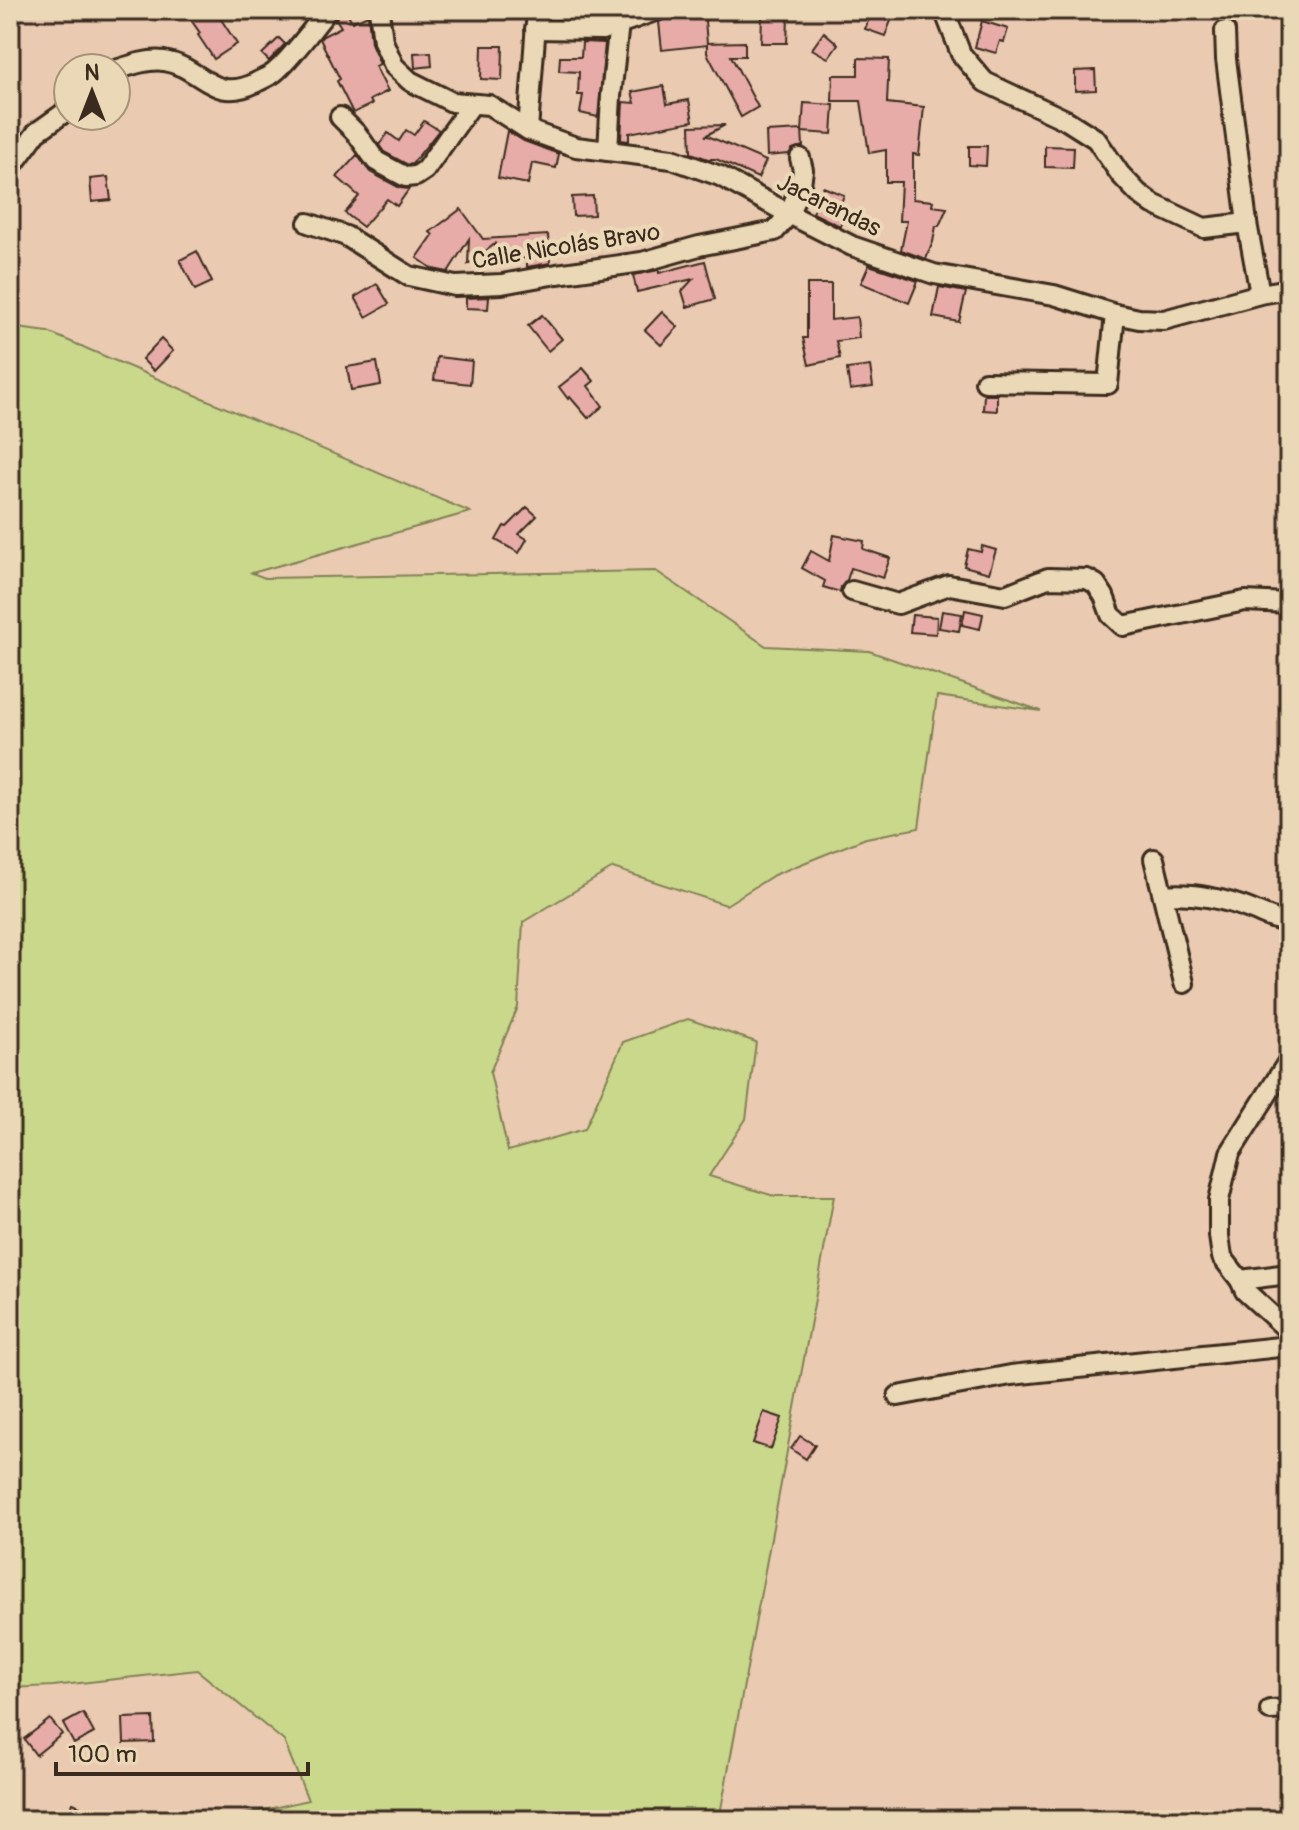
<svg xmlns="http://www.w3.org/2000/svg" width="1299" height="1830" font-family="Pangolin,sans-serif">
	<style>
		.green { fill: #cad88c; stroke: #828155; stroke-width: 2 }
		.building { fill: #e7aca8; stroke: #3b2a1e; stroke-width: 2 }
		.lines { fill: none; stroke-linecap: round; stroke-linejoin: round }
		.street-casing { stroke: #3b2a1e; stroke-width: 24 }
		.street { stroke: #ebd8b6; stroke-width: 18 }
		.labels { text-anchor: middle; stroke-width: 8; stroke-linejoin: round; paint-order: stroke }
		.street-label { font-size: 24px; fill: #3b2a1e; stroke: #ebd8b6 }
	</style>
	<rect width="100%" height="100%" fill="#eacbb2"/>
	<filter id="ink" filterUnits="userSpaceOnUse"><feTurbulence type="fractalNoise" baseFrequency=".0125" numOctaves="2"/><feDisplacementMap in="SourceGraphic" scale="16" xChannelSelector="R" yChannelSelector="G"/><feConvolveMatrix kernelMatrix="1 2 1 2 8 2 1 2 1" color-interpolation-filters="sRGB"/></filter>
	<g filter="url(#ink)">
		<!-- green -->
		<polygon class="green" points="10,327 48,332 470,512 252,573 265,578 656,571 766,646 869,651 1041,711 937,696 919,828 866,838 774,875 726,905 613,868 523,922 518,1007 490,1072 508,1151 585,1129 623,1042 688,1019 756,1042 746,1119 709,1176 774,1196 834,1196 719,1820 219,1820 308,1800 284,1741 197,1670 53,1686 10,1688"/>
		<!-- building -->
		<g class="building">
			<polygon points="184,10 215,10 237,44 214,59 198,35 200,33"/>
			<polygon points="340,10 346,10 352,22 368,15 371,43 380,64 375,66 388,91 370,100 372,104 353,113 337,81 340,79 320,39 323,36 341,27 336,19"/>
			<polygon points="704,10 707,43 745,42 745,56 731,56 758,107 741,117 707,53 707,45 662,50 659,22 667,18 670,12"/>
			<polygon points="872,11 892,18 885,36 865,29"/>
			<polygon points="762,16 788,17 787,43 761,43"/>
			<polygon points="982,21 1008,29 1004,42 1000,41 996,53 975,47"/>
			<polygon points="824,32 838,44 828,58 812,49"/>
			<polygon points="279,38 285,44 269,61 262,54"/>
			<polygon points="582,42 605,43 598,117 580,113 583,95 578,95 579,72 559,71 560,57 581,57"/>
			<polygon points="482,46 503,46 502,80 481,79"/>
			<polygon points="431,52 432,66 415,68 414,53"/>
			<polygon points="858,58 889,59 887,103 924,107 919,155 913,154 913,199 933,201 932,206 947,208 939,226 936,226 933,242 926,259 901,250 907,221 899,221 901,182 886,182 886,150 869,153 861,101 832,101 833,75 858,75"/>
			<polygon points="1095,70 1096,90 1075,91 1075,71"/>
			<polygon points="664,86 667,104 689,100 693,121 629,133 629,141 621,140 623,102 635,103 632,92"/>
			<polygon points="804,103 834,105 832,134 802,132"/>
			<polygon points="424,121 439,130 412,164 408,165 384,152 379,145 388,133 399,141 406,130 414,135"/>
			<polygon points="725,125 705,136 708,136 766,161 758,178 716,159 708,159 691,153 690,126"/>
			<polygon points="802,130 803,146 792,149 789,154 767,156 766,132"/>
			<polygon points="507,131 524,141 559,154 556,168 532,163 528,184 498,178"/>
			<polygon points="969,146 987,146 986,166 969,165"/>
			<polygon points="1045,146 1074,147 1073,168 1045,167"/>
			<polygon points="357,155 370,172 400,188 409,189 397,206 387,199 363,227 345,213 359,196 337,177"/>
			<polygon points="108,177 111,200 92,202 90,179"/>
			<polygon points="823,187 844,195 839,208 846,211 840,226 813,213"/>
			<polygon points="593,196 594,215 573,216 572,197"/>
			<polygon points="461,209 483,239 548,235 550,263 527,267 527,258 496,260 495,244 468,264 469,239 448,272 433,269 417,258 433,235 430,232"/>
			<polygon points="197,251 212,282 195,290 180,260"/>
			<polygon points="705,261 715,299 687,307 682,291 693,279 637,292 633,275 659,270 659,273"/>
			<polygon points="869,265 918,281 909,303 861,283"/>
			<polygon points="377,284 389,304 366,317 355,297"/>
			<polygon points="807,284 831,284 831,320 857,317 859,338 836,341 840,358 809,365 803,338 807,338"/>
			<polygon points="939,287 966,292 959,322 933,317"/>
			<polygon points="489,297 488,309 466,308 466,298"/>
			<polygon points="662,312 678,327 661,345 645,330"/>
			<polygon points="542,315 562,339 548,351 528,326"/>
			<polygon points="161,339 173,351 154,371 142,359"/>
			<polygon points="437,357 472,361 470,384 434,380"/>
			<polygon points="377,362 381,385 351,390 347,367"/>
			<polygon points="870,366 873,387 850,390 847,369"/>
			<polygon points="583,368 594,381 588,386 603,406 588,418 570,397 568,399 559,387"/>
			<polygon points="984,395 997,395 997,411 983,410"/>
			<polygon points="527,507 537,516 519,534 527,539 519,553 496,540 504,526 507,527"/>
			<polygon points="834,535 864,541 863,549 890,558 883,578 851,568 847,580 841,587 840,592 823,587 825,581 802,568 811,551 829,561"/>
			<polygon points="982,546 996,550 989,573 964,566 968,549 981,552"/>
			<polygon points="965,610 983,614 980,629 962,625"/>
			<polygon points="942,611 962,614 959,631 939,628"/>
			<polygon points="912,615 937,617 936,634 910,632"/>
			<polygon points="764,1412 782,1418 771,1449 753,1443"/>
			<polygon points="800,1436 815,1445 806,1459 791,1449"/>
			<polygon points="83,1713 94,1733 74,1744 63,1724"/>
			<polygon points="153,1717 154,1742 124,1743 123,1718"/>
			<polygon points="50,1719 62,1734 36,1755 24,1739"/>
			<polygon points="73,1803 89,1810 85,1820 65,1820"/>
		</g>
		<g class="lines">
			<defs>
				<g id="street">
					<polyline points="379,10 383,41 394,66 410,81 452,102 489,105 528,130 576,147 672,159 720,176 789,214 852,246 934,274 1054,295 1115,314 1139,319 1164,320 1260,294 1289,289"/>
					<polyline points="944,10 961,54 985,82 1066,120 1096,139 1120,174 1138,193 1153,204 1204,228 1247,223"/>
					<polyline points="535,29 602,30 658,10"/>
					<polyline points="1225,31 1226,59 1247,223 1260,294"/>
					<path d="M116,70c15,-5 32,-11 48,-9 38,6 48,43 91,22 7,-4 16,-7 21,-12 19,-17 36,-42 52,-61"/>
					<polyline points="340,117 357,134 376,161 406,177 416,176 425,170 472,104"/>
					<polyline points="528,130 537,10"/>
					<polyline points="608,151 611,96 619,23"/>
					<polyline points="10,169 37,132 68,110"/>
					<polyline points="308,223 346,236 409,276 455,286 502,284 557,274 642,262 699,246 775,231 789,214 801,184 803,170 800,158"/>
					<polyline points="985,382 1108,384 1115,314"/>
					<polyline points="852,591 898,604 949,585 1005,595 1048,578 1087,579 1096,584 1104,596 1111,615 1123,626 1245,601 1289,603"/>
					<polyline points="1154,859 1184,983"/>
					<path d="M1163,895c29,-3 62,4 89,15 13,5 23,11 37,12"/>
					<polyline points="1289,1060 1230,1153 1219,1200 1219,1236 1222,1257 1240,1280 1245,1291 1289,1331"/>
					<polyline points="1240,1280 1289,1274"/>
					<polyline points="898,1396 1011,1375 1289,1346"/>
					<polyline points="1270,1710 1289,1709"/>
				</g>
			</defs>
			<!-- street casing -->
			<use href="#street" class="street-casing"/>
			<!-- street -->
			<use href="#street" class="street"/>
		</g>
	</g>
	<g class="labels">
		<!-- street labels -->
		<g class="street-label">
			<text transform="translate(829 205) rotate(26)" y="8">Jacarandas</text>
			<text transform="translate(566 246) rotate(-9)" y="8">Calle Nicolás Bravo</text>
		</g>
	</g>
	<!-- margin -->
	<rect width="1299" height="1830" fill="none" stroke="#ebd8b6" stroke-width="40"/>
	<rect x="20" y="20" width="1259" height="1790" fill="none" stroke="#3b2a1e" stroke-width="3" filter="url(#ink)"/>
	<!-- north arrow -->
	<g transform="translate(92 92)"><circle r="38" fill="#ebd8b6" stroke="#a59279" stroke-width="2"/>
	<path d="M0-6L14 30L0 20L-14 30Z" fill="#3b2a1e"/>
	<text y="-12" font-size="22" font-weight="bold" text-anchor="middle" fill="#3b2a1e">N</text>
	</g>
	<!-- scale -->
	<path d="M56 1762v12h252v-12" fill="none" stroke="#3b2a1e" stroke-width="4"/>
	<text x="68" y="1762" font-size="24" fill="#3b2a1e" stroke="#ebd8b6" stroke-width="6" paint-order="stroke">100 m</text>
</svg>
